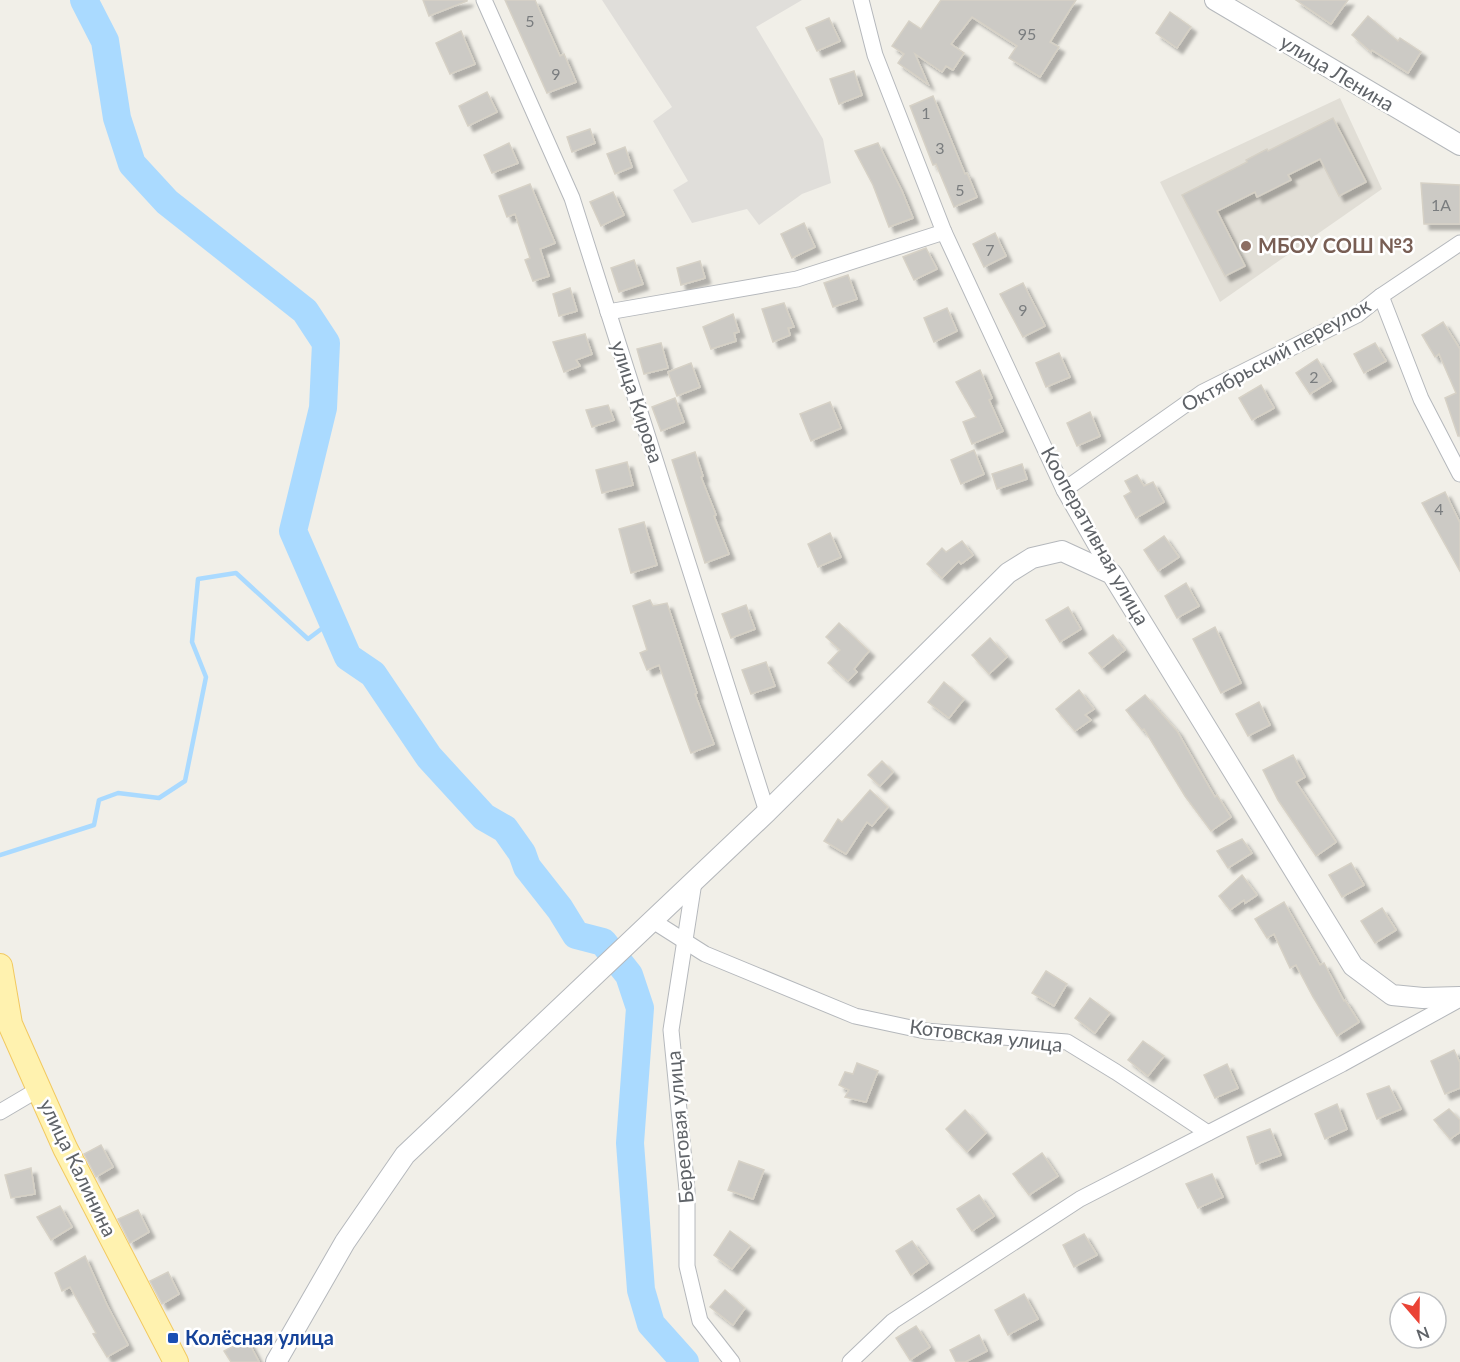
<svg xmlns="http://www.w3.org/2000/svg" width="1460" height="1362" font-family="Lato,sans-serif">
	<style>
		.industrial { fill: #e0deda }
		.education { fill: #e1ded6 }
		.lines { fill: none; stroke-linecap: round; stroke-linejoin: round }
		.stream { stroke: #aadaff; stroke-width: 4.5 }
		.river { stroke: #aadaff; stroke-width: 28 }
		.building { fill: #cccac5; stroke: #d6d1c6; stroke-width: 1.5; filter: url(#shadow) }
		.minor-casing { stroke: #b5b8bc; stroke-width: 17 }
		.tertiary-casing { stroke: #b5b8bc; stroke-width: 22 }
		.primary-casing { stroke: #f2c960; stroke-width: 26 }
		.minor { stroke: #fff; stroke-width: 15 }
		.tertiary { stroke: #fff; stroke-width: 20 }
		.primary { stroke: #fff2af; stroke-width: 24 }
		.education-dot { fill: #8d6e63; stroke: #fff; stroke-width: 2 }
		.transit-dot { fill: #1a4fb4; stroke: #fff; stroke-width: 2 }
		.labels { text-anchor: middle; stroke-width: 5; stroke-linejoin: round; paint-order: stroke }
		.number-label { font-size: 16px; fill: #7a7d7f }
		.street-label { font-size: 20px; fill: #5f6368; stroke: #fff }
		.education-label { font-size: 20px; font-weight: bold; fill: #785e54; stroke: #fff; text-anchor: start }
		.transit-label { font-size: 20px; font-weight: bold; fill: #164399; stroke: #fff; text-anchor: start }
	</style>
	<defs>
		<filter id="shadow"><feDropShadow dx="5.5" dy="5.5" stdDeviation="1.5" flood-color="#0004"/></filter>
	</defs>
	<rect width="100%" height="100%" fill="#f1efe8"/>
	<!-- industrial -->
	<polygon class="industrial" points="602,0 802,0 756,27 823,139 831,183 802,194 759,225 747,209 692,223 673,190 688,181 653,121 672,107"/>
	<!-- education -->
	<polygon class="education" points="1340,98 1382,189 1220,302 1160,182"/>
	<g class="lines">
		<!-- stream -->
		<polyline class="stream" points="0,855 94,825 99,800 118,793 159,798 185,781 206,677 192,642 198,579 236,573 308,639 332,621"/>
		<!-- river -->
		<polyline class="river" points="84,0 105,41 117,118 132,164 167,202 305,311 326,343 323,408 293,531 348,657 373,674 429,757 484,817 505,829 522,853 527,867 560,909 576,935 603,942 629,975 640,1008 630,1143 641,1290 651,1324 685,1362"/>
	</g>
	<!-- building -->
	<g class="building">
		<polygon points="423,0 467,0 467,1 429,16"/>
		<polygon points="505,0 535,0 560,56 564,54 576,82 547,93"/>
		<polygon points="941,0 1076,0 1050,42 1059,47 1040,77 1009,58 1017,46 972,17 951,44 964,53 953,70 946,66 942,72 915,54 928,84 898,63 904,54 892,46 909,21 921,29"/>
		<polygon points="1296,0 1348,0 1331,24"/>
		<polygon points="1170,12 1191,27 1177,48 1156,33"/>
		<polygon points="1368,16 1398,41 1400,38 1421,52 1408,73 1372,50 1371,52 1352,35"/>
		<polygon points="829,18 840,41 817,51 806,28"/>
		<polygon points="461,31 475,64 450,74 436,43"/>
		<polygon points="854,71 862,95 839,104 830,79"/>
		<polygon points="487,92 497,112 468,126 459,106"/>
		<polygon points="933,96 965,174 967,173 977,197 954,207 936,164 933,165 910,106"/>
		<polygon points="1333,118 1366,182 1339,196 1320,159 1288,175 1291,180 1257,197 1255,192 1217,211 1245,266 1225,276 1182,195 1247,162 1246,160 1267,149 1268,151"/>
		<polygon points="590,129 595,143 572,152 567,137"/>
		<polygon points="509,143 518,163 492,173 484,155"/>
		<polygon points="878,143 902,191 913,218 889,227 873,185 855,151"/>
		<polygon points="625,147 632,167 615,174 607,154"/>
		<polygon points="1421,183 1460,185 1460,224 1424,224"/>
		<polygon points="530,184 555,243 540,249 549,276 533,281 525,260 530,258 515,214 507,217 499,196"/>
		<polygon points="613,192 624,215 601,226 590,202"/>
		<polygon points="804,223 815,247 792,258 781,234"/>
		<polygon points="995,233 1006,256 984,267 973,244"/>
		<polygon points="926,248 937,269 914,280 903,257"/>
		<polygon points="634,260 643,284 619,292 611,268"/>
		<polygon points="700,261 705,278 681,285 677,268"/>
		<polygon points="848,275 857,299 833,307 824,283"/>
		<polygon points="1023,283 1045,326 1023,337 1000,294"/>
		<polygon points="570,288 577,311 559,316 553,294"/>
		<polygon points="784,303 794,327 788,328 790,335 773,342 762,309"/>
		<polygon points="947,308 957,331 934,342 924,318"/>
		<polygon points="733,314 739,332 734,333 736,341 711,349 703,327"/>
		<polygon points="1443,322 1460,349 1460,436 1458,436 1445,398 1456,393 1439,354 1435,357 1422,335"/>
		<polygon points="585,334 592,354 576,360 580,366 564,372 553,342"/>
		<polygon points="661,343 668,368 644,374 637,349"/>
		<polygon points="1375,343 1386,361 1364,373 1354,354"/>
		<polygon points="1059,353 1070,377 1046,387 1036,363"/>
		<polygon points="1317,359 1331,381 1310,394 1296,373"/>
		<polygon points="691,363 700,387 677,396 668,372"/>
		<polygon points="980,370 992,398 989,400 1003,431 972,444 963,422 976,417 956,382"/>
		<polygon points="1261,385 1274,408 1252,420 1239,398"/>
		<polygon points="675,398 684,422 661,431 652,407"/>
		<polygon points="830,402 841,428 811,441 800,414"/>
		<polygon points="608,405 614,420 592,427 586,410"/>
		<polygon points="1090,412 1100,436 1077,446 1067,423"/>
		<polygon points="974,450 984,474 961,484 951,460"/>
		<polygon points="695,452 703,476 701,477 716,515 714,516 729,554 705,563 672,460"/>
		<polygon points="627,462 633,485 602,493 596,470"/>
		<polygon points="1022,464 1027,479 997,489 992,474"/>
		<polygon points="1137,475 1144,486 1153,482 1164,502 1136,518 1124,496 1131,492 1125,481"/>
		<polygon points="1445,492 1460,523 1460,571 1422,503"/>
		<polygon points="644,522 657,565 631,573 619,529"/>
		<polygon points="830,533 841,557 818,567 808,544"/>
		<polygon points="1164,536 1179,557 1158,571 1144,550"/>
		<polygon points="962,541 973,555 961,564 959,561 942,578 927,564 942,548 946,552"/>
		<polygon points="1186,583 1199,606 1177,618 1165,596"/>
		<polygon points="650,600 653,606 667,603 697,693 695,694 714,744 691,753 659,665 647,670 640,653 647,650 633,606"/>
		<polygon points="746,605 755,629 731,638 722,614"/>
		<polygon points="1068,607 1081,629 1060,642 1046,620"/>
		<polygon points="839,623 869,651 854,669 857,672 848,681 828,663 840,650 826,637"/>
		<polygon points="1215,627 1241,683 1221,693 1193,639"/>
		<polygon points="1113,635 1125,650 1102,668 1089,653"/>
		<polygon points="990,638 1007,657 989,674 972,655"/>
		<polygon points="766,662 775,686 751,694 742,670"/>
		<polygon points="944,682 964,699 949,718 928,702"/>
		<polygon points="1079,690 1094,709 1085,715 1091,720 1075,731 1056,709"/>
		<polygon points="1145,695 1177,731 1215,797 1217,795 1231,817 1211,831 1185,796 1144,729 1142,730 1126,710"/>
		<polygon points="1259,702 1270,725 1248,736 1236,714"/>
		<polygon points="1293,755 1305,777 1296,782 1336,842 1316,856 1278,800 1263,770"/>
		<polygon points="882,761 893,772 880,786 868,775"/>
		<polygon points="870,790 888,807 872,826 867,822 846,854 824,841 838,819 842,822"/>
		<polygon points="1242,839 1252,853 1228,868 1217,851"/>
		<polygon points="1351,863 1364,885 1342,897 1329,875"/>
		<polygon points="1242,875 1257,895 1245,903 1244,900 1230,910 1219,896"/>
		<polygon points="1284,902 1320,965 1324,963 1344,1001 1345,1000 1359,1022 1337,1036 1313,997 1296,965 1290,968 1274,934 1267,938 1255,919"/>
		<polygon points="1382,908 1396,930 1375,943 1361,921"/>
		<polygon points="1046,971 1067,984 1054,1006 1032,993"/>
		<polygon points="1090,998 1110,1013 1095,1033 1075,1018"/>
		<polygon points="1143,1041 1164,1056 1148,1076 1128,1060"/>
		<polygon points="1454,1050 1460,1063 1460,1088 1445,1094 1431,1061"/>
		<polygon points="857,1063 878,1071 866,1102 845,1097 849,1090 839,1085 845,1072 853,1074"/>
		<polygon points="1227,1064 1238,1088 1215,1098 1204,1075"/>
		<polygon points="1389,1086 1401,1109 1377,1119 1367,1094"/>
		<polygon points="1337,1104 1347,1129 1325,1139 1315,1114"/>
		<polygon points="1449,1109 1460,1120 1460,1132 1450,1139 1434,1120"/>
		<polygon points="965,1110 986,1133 967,1152 946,1129"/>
		<polygon points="1270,1129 1281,1155 1256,1164 1247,1137"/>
		<polygon points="101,1145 113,1167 96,1177 84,1154"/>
		<polygon points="1042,1153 1058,1176 1029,1195 1013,1174"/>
		<polygon points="739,1161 764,1170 753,1199 728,1190"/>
		<polygon points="31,1168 35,1194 11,1198 5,1175"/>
		<polygon points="1212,1174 1223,1197 1198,1208 1186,1184"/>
		<polygon points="979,1195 994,1216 972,1231 957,1209"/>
		<polygon points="60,1206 72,1227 51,1240 37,1217"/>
		<polygon points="138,1210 149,1232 130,1243 118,1219"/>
		<polygon points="730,1231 750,1246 732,1269 714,1255"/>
		<polygon points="1084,1234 1097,1255 1074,1267 1063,1245"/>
		<polygon points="912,1241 928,1263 911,1275 896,1251"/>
		<polygon points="85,1256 107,1305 128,1345 107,1357 93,1334 96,1333 70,1287 62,1291 55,1273"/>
		<polygon points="168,1272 179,1294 162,1304 150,1281"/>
		<polygon points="725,1290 745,1308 733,1325 710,1307"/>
		<polygon points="1024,1294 1038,1319 1008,1335 995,1310"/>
		<polygon points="916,1326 930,1347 910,1360 896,1338"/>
		<polygon points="979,1335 987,1351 965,1362 956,1362 950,1350"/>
		<polygon points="247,1339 259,1362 231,1362 224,1351"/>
	</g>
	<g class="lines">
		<defs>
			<g id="minor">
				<polyline points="484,0 572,198 767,812"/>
				<polyline points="861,0 875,55 944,232 1064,490 1112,574"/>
				<polyline points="1381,296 1421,399 1460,474"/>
				<polyline points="608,312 797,279 944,232"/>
				<polyline points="1064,490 1203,392 1357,315 1381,296 1460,243"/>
				<polyline points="694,882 671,1030 687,1190 687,1266 700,1321 732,1362"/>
				<polyline points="653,921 705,954 855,1016 925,1031 1067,1042 1116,1072 1208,1133"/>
				<polyline points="0,1112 39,1089"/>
				<polyline points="850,1362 893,1321 1080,1199 1342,1064 1460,999"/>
			</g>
			<g id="tertiary">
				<polyline points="1215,0 1460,145"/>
				<polyline points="276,1362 345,1242 405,1155 767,812 1008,573 1032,558 1062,551 1112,574 1353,966 1392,995 1423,998 1460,997"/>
			</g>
			<polyline id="primary" points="0,966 10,1024 65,1148 176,1362"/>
		</defs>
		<!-- minor casing -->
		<use href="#minor" class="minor-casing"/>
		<!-- tertiary casing -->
		<use href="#tertiary" class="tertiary-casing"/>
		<!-- primary casing -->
		<use href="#primary" class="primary-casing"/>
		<!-- minor -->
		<use href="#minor" class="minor"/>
		<!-- tertiary -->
		<use href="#tertiary" class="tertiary"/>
		<!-- primary -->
		<use href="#primary" class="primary"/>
	</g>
	<!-- markers -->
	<circle class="education-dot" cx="1246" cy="246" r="6"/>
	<rect class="transit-dot" x="167" y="1332" width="12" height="12" rx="3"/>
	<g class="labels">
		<!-- number labels -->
		<g class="number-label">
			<text x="530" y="27">5</text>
			<text x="1027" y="40">95</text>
			<text x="556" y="80">9</text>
			<text x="926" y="119">1</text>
			<text x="940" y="154">3</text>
			<text x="960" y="196">5</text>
			<text x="1441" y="211">1А</text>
			<text x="990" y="256">7</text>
			<text x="1023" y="316">9</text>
			<text x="1314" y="383">2</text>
			<text x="1439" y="515">4</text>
		</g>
		<!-- street labels -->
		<g class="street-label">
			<text transform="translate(1337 73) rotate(31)" y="7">улица Ленина</text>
			<text transform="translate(1276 355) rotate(-29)" y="7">Октябрьский переулок</text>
			<text transform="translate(637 402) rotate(72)" y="7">улица Кирова</text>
			<text transform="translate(1095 536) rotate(61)" y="7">Кооперативная улица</text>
			<text transform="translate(986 1036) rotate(7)" y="7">Котовская улица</text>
			<text transform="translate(680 1127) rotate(-95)" y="7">Береговая улица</text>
			<text transform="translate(78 1168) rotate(64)" y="7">улица Калинина</text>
		</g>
		<!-- education labels -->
		<g class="education-label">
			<text x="1258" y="253">МБОУ СОШ №3</text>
		</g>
		<!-- transit labels -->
		<g class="transit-label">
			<text x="185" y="1345">Колёсная улица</text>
		</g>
	</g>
	<!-- north arrow -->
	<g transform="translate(1418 1320) rotate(160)"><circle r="28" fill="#ffffff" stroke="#bfc1c3" stroke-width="1.5"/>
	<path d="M0-4.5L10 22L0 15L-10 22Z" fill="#ea4335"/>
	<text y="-9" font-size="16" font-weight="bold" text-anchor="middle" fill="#5f6368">N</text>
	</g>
</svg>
